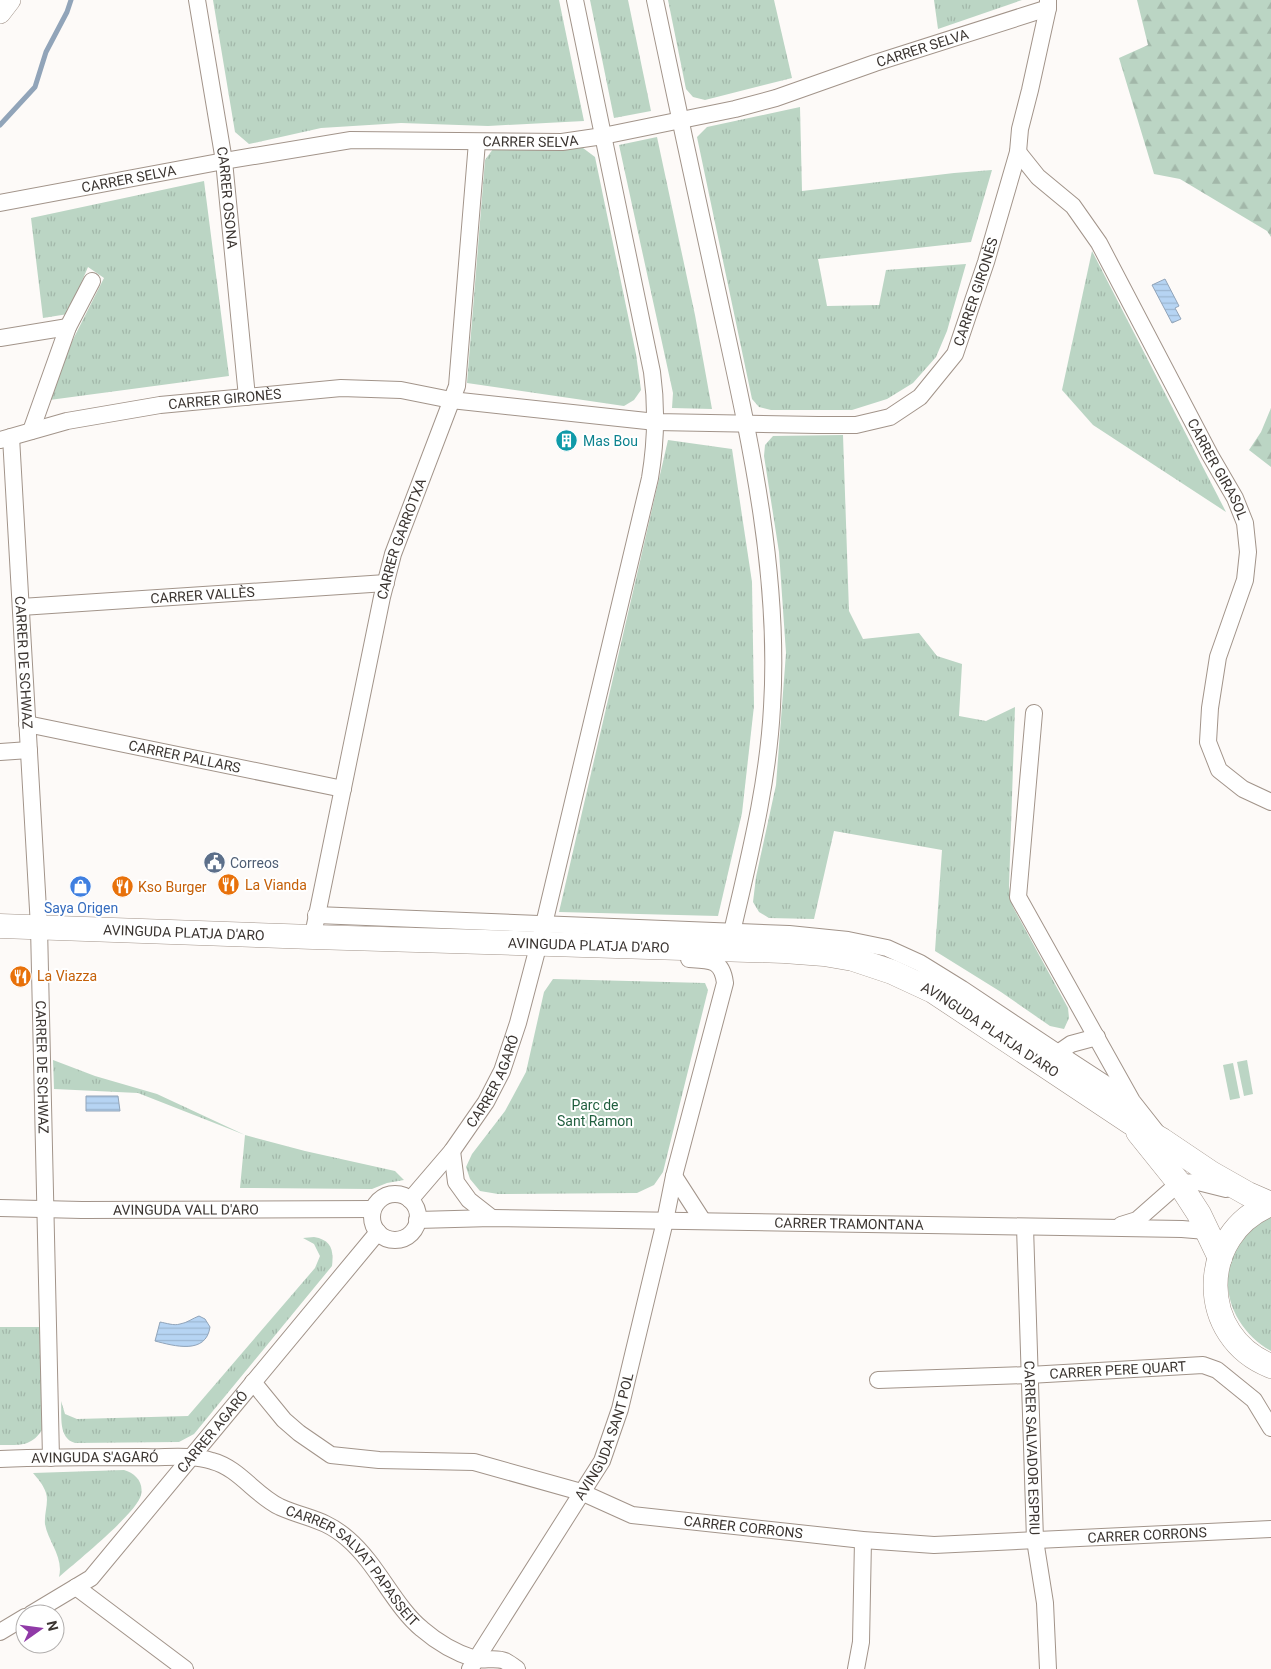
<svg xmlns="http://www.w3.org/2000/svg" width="1271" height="1669" font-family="Roboto,sans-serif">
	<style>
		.grass { fill: url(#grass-tufts) }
		.forest { fill: url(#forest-firs) }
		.pitch { fill: #bbd5c4 }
		.water { fill: url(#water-rules); stroke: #91a4b9 }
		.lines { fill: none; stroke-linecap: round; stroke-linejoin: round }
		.stream { stroke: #91a4b9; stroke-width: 5 }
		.minor-casing { stroke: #a2948a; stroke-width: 18 }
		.tertiary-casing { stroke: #a2948a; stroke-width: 22 }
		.secondary-casing { stroke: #a2948a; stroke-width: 25 }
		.minor { stroke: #fff; stroke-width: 16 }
		.tertiary { stroke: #fff; stroke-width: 21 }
		.secondary { stroke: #fff; stroke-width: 24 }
		.labels { text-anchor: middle; stroke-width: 4; stroke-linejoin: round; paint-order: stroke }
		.street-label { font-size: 14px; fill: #3b3531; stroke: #fff }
		.culture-label { font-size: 14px; fill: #0d838f; stroke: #fff; text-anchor: start }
		.service-label { font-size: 14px; fill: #4e5e75; stroke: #fff; text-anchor: start }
		.food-label { font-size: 14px; fill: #c56008; stroke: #fff; text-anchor: start }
		.shop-label { font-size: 14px; fill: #366cbe; stroke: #fff }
		.park-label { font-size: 14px; fill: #215f3f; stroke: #fff }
	</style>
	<defs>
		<pattern id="grass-tufts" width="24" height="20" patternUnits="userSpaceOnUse" patternTransform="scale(1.25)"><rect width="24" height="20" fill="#bbd5c4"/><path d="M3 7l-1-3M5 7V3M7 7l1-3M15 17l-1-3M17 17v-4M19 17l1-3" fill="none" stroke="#a2b7a9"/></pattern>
		<pattern id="forest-firs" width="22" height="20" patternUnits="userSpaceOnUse" patternTransform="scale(1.25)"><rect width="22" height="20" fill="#bbd5c4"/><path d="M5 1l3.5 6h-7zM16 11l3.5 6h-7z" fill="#a2b7a9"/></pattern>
		<pattern id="water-rules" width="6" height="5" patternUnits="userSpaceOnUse" patternTransform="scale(1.25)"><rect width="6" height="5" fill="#b6d4f3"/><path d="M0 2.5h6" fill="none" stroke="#9db7d1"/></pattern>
	</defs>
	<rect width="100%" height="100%" fill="#fdfaf8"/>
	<!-- grass -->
	<g class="grass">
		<polygon points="213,0 559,0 584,121 488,126 401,123 321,128 249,144 235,132"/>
		<polygon points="590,0 628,0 651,111 614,118"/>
		<polygon points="668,0 774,0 792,78 705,100 693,97 686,89"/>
		<polygon points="934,0 1022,0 938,29"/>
		<polygon points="800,107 802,191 954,173 992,170 971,242 818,259 827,306 879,305 886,270 966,264 947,331 936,357 913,383 887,399 852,410 771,410 759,407 752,399 697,137 707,127"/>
		<polygon points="657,137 695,315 712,409 672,408 673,393 619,145"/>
		<polygon points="583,148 595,157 636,354 641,390 634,400 624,406 467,383 485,160 493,149"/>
		<polygon points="204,181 229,376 42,401 104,278 88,267 68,314 43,318 31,218"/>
		<polygon points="1092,251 1226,512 1093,425 1062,390"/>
		<polygon points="843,435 849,611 863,639 919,633 937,656 962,664 959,716 986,721 1015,707 1009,887 1013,907 1068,1008 1069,1018 1064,1029 1050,1026 1001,992 935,951 942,850 834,831 814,919 769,918 759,912 753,902 756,877 776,785 786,653 779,552 764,456 765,445 773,436"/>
		<polygon points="668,440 732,449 752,582 754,706 742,813 718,916 559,912"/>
		<polygon points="553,979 705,983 708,990 663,1172 654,1185 637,1193 498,1194 480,1191 470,1179 466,1167 472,1154 505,1111 526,1072 544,992"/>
		<polygon points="53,1060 95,1076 157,1094 245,1135 305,1151 395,1171 404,1180 387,1183 372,1189 240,1188 245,1135 138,1093 54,1089"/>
		<path d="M1271,1215v136c-46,-26 -60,-85 -19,-123 5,-5 13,-9 19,-13z"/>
		<path d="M314,1237c17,3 20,12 18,29l-138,168 -15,8 -104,1c-17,-5 -13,-27 -14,-42l4,13 12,5 111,-3 127,-148 5,-12 -6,-12 -11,-6z"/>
		<path d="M0,1327h40l2,103c-11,17 -23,15 -42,15z"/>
		<path d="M124,1470c11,3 20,12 17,25 -4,18 -66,68 -82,82 5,-20 -11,-35 -14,-53 -1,-10 4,-22 1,-31 -3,-9 -8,-14 -13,-20z"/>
	</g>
	<!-- forest -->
	<g class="forest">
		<polygon points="1137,0 1271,0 1271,237 1267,231 1180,179 1154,174 1119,58 1148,45"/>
		<polygon points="1271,408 1271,467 1249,450 1261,432"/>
	</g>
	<!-- pitch -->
	<g class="pitch">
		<polygon points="1247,1060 1253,1094 1244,1096 1237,1062"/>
		<polygon points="1233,1063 1240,1098 1230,1100 1223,1065"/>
	</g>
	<!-- water -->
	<g class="water">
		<polygon points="1165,279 1179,306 1175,308 1181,319 1172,323 1152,285"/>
		<polygon points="86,1096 118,1096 120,1111 86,1111"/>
		<path d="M199,1316l6,3 5,8c-4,28 -36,19 -55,14l5,-19c6,1 14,4 20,2 7,-1 13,-6 19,-8z"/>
	</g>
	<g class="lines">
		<!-- stream -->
		<polyline class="stream" points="0,125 35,87 46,52 67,12 71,0"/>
		<defs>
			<g id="minor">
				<path id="s1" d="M197,0l27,161 23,236"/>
				<path d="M655,0c22,106 45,211 68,317 28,128 57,258 49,390 -4,77 -23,151 -40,225"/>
				<path id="s2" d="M1018,152l20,25 35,29 26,37 111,212 25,43 10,25 3,29 -3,28 -27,77 -8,51 -2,34 11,28 24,19 28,13"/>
				<path id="s3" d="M0,203l224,-42 127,-21 211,2 41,-6 132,-27 41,-11 99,-35 173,-55"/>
				<polyline points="0,338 68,327"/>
				<polyline points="31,431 68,327 92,281"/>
				<path id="s4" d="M11,437l28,490 12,531"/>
				<path id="s5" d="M0,440l67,-19 93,-16 181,-17 60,2 50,10 205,22 162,3h38l34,-8 30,-20 35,-43 31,-92 32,-110 2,-23 10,-39 18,-82v-8"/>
				<path id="s6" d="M21,607l365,-24"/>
				<polyline points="1034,713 1018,897 1132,1101 1158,1134"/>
				<path id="s7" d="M27,724l316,65"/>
				<polyline points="0,752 29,750"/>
				<polyline points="316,915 789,934 848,940 887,948 920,963 962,989 1058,1053 1071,1044 1097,1037"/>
				<path id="s8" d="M315,925l67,-328 11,-43 64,-168 20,-244"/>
				<polyline points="1058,1053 1130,1100"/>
				<polyline points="452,1151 456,1182 469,1200 492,1218"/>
				<polyline points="674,1176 703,1221"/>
				<circle cx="395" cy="1217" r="23"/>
				<path id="s9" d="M410,1200l42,-49 34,-49 16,-31 16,-48 26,-99 106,-446c6,-36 7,-70 2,-106l-77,-372"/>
				<path id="s10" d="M0,1208l82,2 291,-1"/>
				<path id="s11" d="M417,1220l75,-2 690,11 24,2"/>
				<polyline points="1121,1225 1137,1220 1179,1183 1198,1182 1226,1189"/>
				<path id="s12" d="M1025,1227l10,313 10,63 3,66"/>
				<path id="s13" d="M878,1380l151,-5 174,-10 14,5 37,30 17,28"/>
				<path id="s14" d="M253,1382l31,38 15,13 32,22 48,5 95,2 107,30 51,23 231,25 71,5 337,-16"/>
				<path id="s15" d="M0,1459c48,-2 96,-2 144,-2 22,1 46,-3 68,4 27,7 43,34 68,46 27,12 44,11 68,32 30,26 46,67 74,90 15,13 34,24 53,30 9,2 21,-2 30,2 4,2 8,5 12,8"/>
				<polyline points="76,1587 185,1669"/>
				<path id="s16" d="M31,1614l60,-36 287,-346"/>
				<polyline points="0,1632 25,1617"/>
				<path id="s17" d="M470,1669l132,-208 18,-52 45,-188 9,-45 51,-193c-3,-24 -15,-23 -36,-24"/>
				<polyline points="856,1669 861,1642 863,1540"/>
			</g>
			<polyline id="tertiary" points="0,13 10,0"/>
			<g id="secondary">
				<path id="s18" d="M0,926l313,11 471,14 40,3 29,5 39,13 41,19 197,131 32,18 49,33 37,21 23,10"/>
				<polyline points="1138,1132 1179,1183 1199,1214 1220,1258"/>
				<path d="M1271,1204c-74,30 -74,133 0,162"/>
			</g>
		</defs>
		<!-- minor casing -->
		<use href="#minor" class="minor-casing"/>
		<!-- tertiary casing -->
		<use href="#tertiary" class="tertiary-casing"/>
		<!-- secondary casing -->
		<use href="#secondary" class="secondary-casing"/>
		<!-- minor -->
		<use href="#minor" class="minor"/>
		<!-- tertiary -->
		<use href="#tertiary" class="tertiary"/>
		<!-- secondary -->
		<use href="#secondary" class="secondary"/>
	</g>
	<!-- icons -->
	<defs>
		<symbol id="building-disc" viewBox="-11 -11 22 22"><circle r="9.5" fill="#0f9aa8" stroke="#fff"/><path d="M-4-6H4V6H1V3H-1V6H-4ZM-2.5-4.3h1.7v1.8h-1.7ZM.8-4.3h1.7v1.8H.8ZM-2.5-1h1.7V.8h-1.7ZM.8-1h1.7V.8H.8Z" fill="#fff"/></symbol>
		<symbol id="civic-disc" viewBox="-11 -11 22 22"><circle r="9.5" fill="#5c6f8a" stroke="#fff"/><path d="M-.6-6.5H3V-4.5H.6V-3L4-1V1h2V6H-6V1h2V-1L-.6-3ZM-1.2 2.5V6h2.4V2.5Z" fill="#fff"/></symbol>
		<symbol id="restaurant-disc" viewBox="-11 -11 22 22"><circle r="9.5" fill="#e8710a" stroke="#fff"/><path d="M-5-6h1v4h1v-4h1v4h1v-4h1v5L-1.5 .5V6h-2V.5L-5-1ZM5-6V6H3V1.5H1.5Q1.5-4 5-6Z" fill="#fff"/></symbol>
		<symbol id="shop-disc" viewBox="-11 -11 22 22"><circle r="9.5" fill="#3f7fe0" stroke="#fff"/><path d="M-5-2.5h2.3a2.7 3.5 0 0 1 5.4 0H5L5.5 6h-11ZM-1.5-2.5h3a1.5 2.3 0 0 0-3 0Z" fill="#fff"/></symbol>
	</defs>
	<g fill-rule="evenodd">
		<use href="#building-disc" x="554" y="428" width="25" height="25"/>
		<use href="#civic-disc" x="202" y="850" width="25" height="25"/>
		<use href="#restaurant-disc" x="216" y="872" width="25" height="25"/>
		<use href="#shop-disc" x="68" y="874" width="25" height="25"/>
		<use href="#restaurant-disc" x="110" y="874" width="25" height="25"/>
		<use href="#restaurant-disc" x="8" y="964" width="25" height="25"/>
	</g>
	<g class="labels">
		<!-- street labels -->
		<g class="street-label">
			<text dy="5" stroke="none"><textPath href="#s3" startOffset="941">CARRER SELVA</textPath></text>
			<text dy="5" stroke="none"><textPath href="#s3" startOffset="536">CARRER SELVA</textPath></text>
			<text dy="5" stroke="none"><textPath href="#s3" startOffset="131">CARRER SELVA</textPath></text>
			<text dy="5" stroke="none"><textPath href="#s1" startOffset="200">CARRER OSONA</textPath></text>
			<text dy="5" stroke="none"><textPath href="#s5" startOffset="1055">CARRER GIRONÈS</textPath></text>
			<text dy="5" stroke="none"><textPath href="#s5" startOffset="229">CARRER GIRONÈS</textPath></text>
			<text dy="5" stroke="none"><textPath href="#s2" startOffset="378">CARRER GIRASOL</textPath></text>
			<text dy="5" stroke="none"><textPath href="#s8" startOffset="396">CARRER GARROTXA</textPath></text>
			<text dy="5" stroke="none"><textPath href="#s6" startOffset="182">CARRER VALLÈS</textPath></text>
			<text dy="5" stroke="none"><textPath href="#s4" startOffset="226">CARRER DE SCHWAZ</textPath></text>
			<text dy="5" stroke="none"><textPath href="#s7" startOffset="161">CARRER PALLARS</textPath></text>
			<text dy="5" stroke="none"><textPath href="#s18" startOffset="184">AVINGUDA PLATJA D'ARO</textPath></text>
			<text dy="5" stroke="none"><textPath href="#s18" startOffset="589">AVINGUDA PLATJA D'ARO</textPath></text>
			<text dy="5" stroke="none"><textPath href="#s18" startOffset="1009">AVINGUDA PLATJA D'ARO</textPath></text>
			<text dy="5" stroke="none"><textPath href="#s4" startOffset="631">CARRER DE SCHWAZ</textPath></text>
			<text dy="5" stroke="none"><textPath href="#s9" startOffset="146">CARRER AGARÓ</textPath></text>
			<text dy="5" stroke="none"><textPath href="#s10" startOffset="186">AVINGUDA VALL D'ARO</textPath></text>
			<text dy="5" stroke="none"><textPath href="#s11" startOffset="432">CARRER TRAMONTANA</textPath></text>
			<text dy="5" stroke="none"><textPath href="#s13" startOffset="240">CARRER PERE QUART</textPath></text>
			<text dy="5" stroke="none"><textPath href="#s16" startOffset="260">CARRER AGARÓ</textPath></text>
			<text dy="5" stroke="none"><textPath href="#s17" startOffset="270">AVINGUDA SANT POL</textPath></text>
			<text dy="5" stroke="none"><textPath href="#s12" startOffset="221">CARRER SALVADOR ESPRIU</textPath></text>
			<text dy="5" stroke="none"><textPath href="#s15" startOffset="95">AVINGUDA S'AGARÓ</textPath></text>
			<text dy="5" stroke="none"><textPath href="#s14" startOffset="530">CARRER CORRONS</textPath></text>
			<text dy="5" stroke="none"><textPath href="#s14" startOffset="935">CARRER CORRONS</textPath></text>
			<text dy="5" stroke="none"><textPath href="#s15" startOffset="391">CARRER SALVAT PAPASSEIT</textPath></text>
		</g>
		<!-- culture labels -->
		<g class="culture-label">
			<text x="583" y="446">Mas Bou</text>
		</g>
		<!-- service labels -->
		<g class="service-label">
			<text x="230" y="868">Correos</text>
		</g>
		<!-- food labels -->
		<g class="food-label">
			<text x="245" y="890">La Vianda</text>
			<text x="138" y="892">Kso Burger</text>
			<text x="37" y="981">La Viazza</text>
		</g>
		<!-- shop labels -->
		<g class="shop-label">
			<text x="81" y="913">Saya Origen</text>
		</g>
		<!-- park labels -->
		<g class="park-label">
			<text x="595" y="1110">Parc de<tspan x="595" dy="16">Sant Ramon</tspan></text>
		</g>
	</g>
	<!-- north arrow -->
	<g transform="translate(40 1629) rotate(76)"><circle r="24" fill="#ffffff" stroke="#b1aead"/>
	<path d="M0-4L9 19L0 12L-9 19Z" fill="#903aa7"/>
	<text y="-8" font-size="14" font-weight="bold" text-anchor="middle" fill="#3b3531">N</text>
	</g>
</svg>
